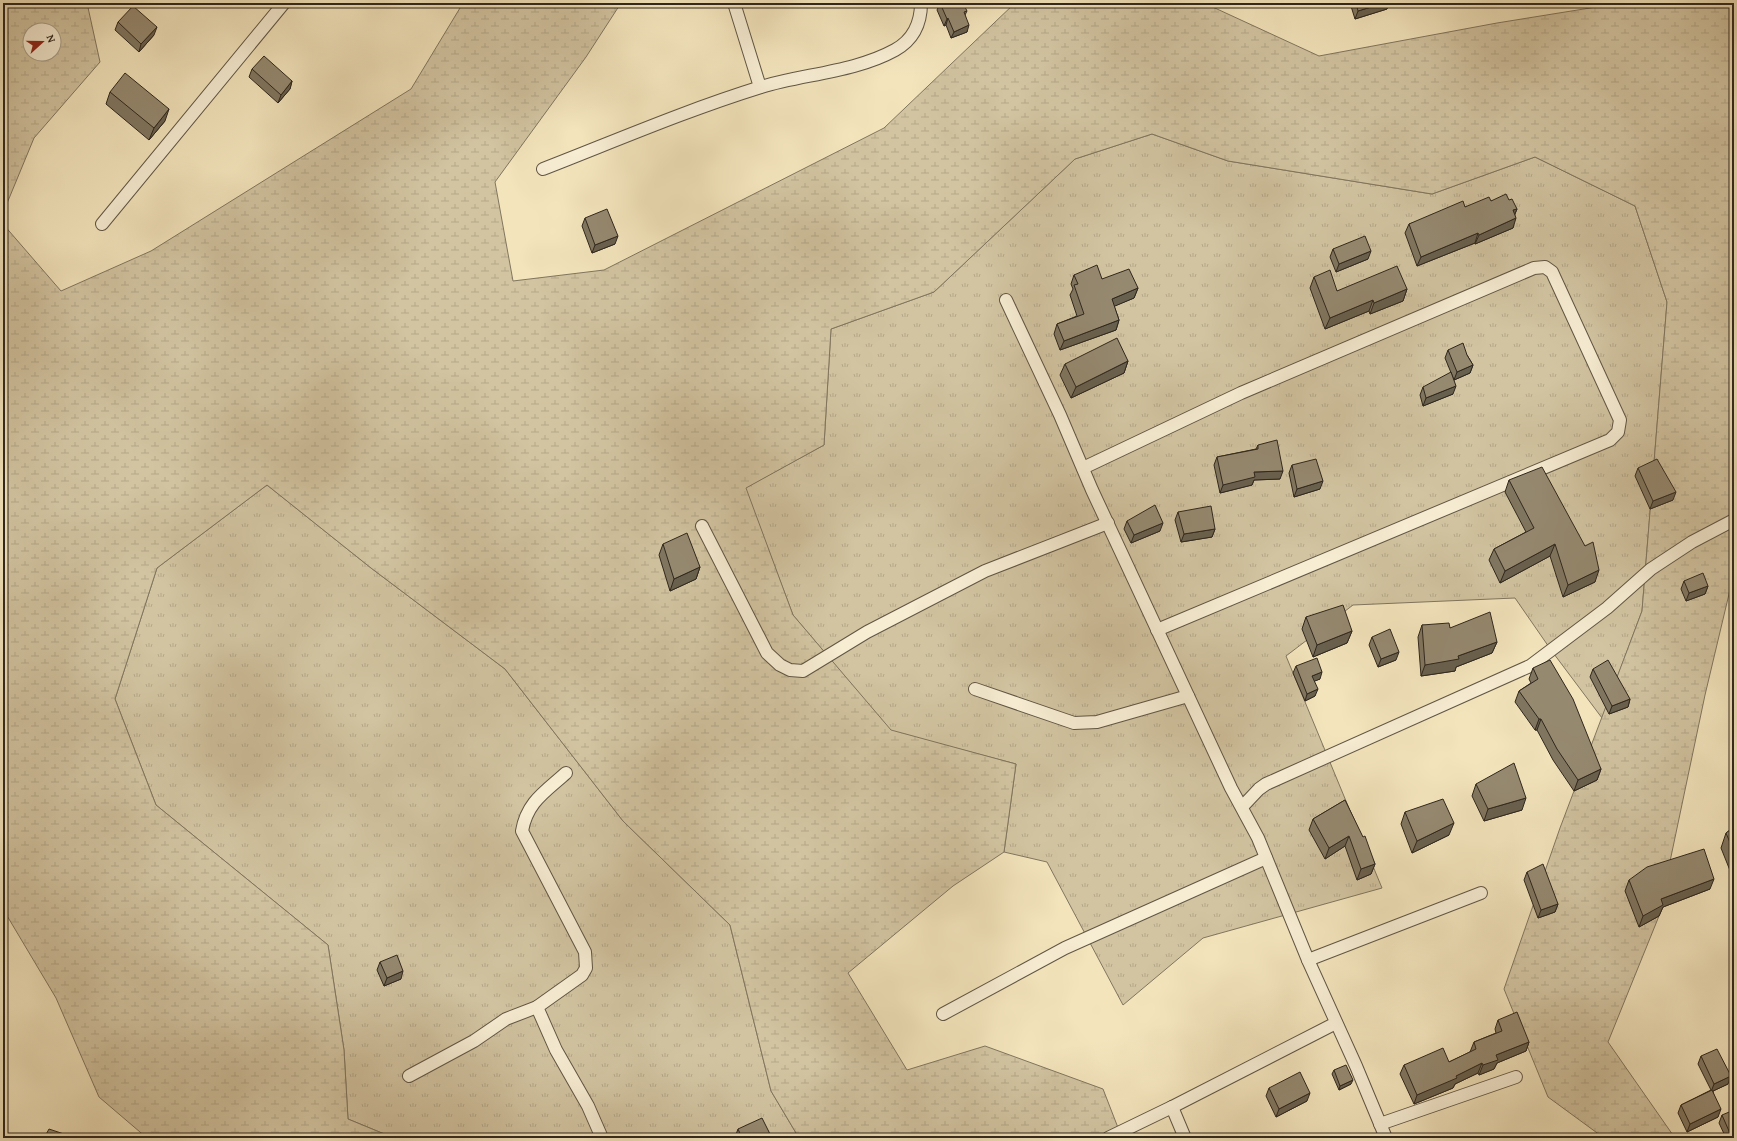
<svg xmlns="http://www.w3.org/2000/svg" width="1737" height="1141" font-family="'Gentium Book Plus',serif">
	<style>
		.grass { fill: url(#grass-tufts); stroke: #80765f }
		.wetland { fill: url(#wetland-marsh); stroke: #80765f; fill-rule: evenodd }
		.lines { fill: none; stroke-linecap: round; stroke-linejoin: round }
		.street-casing { stroke: #605645; stroke-width: 14 }
		.street { stroke: #f7edd3; stroke-width: 12 }
		.wall { fill: #807660; stroke: #2f271d }
		.shaded-wall { fill: #68604e; stroke: #2f271d }
		.building { fill: #958970; stroke: #2f271d }
	</style>
	<defs>
		<pattern id="grass-tufts" width="24" height="20" patternUnits="userSpaceOnUse"><rect width="24" height="20" fill="#d2c4a1"/><path d="M3 7l-1-3M5 7V3M7 7l1-3M15 17l-1-3M17 17v-4M19 17l1-3" fill="none" stroke="#b5a88a"/></pattern>
		<pattern id="wetland-marsh" width="20" height="14" patternUnits="userSpaceOnUse"><rect width="20" height="14" fill="#d2c4a1"/><path d="M1 5h8M5 5V1M11 12h8M15 12V8" fill="none" stroke="#b5a88a"/></pattern>
	</defs>
	<rect width="100%" height="100%" fill="#f3e4bc"/>
	<filter id="stains"><feTurbulence type="fractalNoise" baseFrequency=".005" numOctaves="4"/><feColorMatrix values="0 0 0 0 .2 0 0 0 0 .09 0 0 0 0 .02 0 0 0 .5 -.17"/></filter>
	<radialGradient id="worn" r=".72"><stop offset=".6" stop-color="#630" stop-opacity="0"/><stop offset="1" stop-color="#630" stop-opacity=".3"/></radialGradient>
	<!-- grass -->
	<g class="grass">
		<polygon points="1152,134 1228,161 1432,194 1535,157 1635,206 1667,302 1642,611 1602,718 1551,650 1515,598 1353,605 1286,656 1382,888 1203,938 1123,1005 1047,862 1004,852 1016,764 891,731 793,615 745,488 824,445 831,329 934,292 1075,159"/>
		<polygon points="267,485 371,568 505,669 623,821 730,925 771,1091 799,1138 394,1138 348,1119 344,1050 328,945 156,805 115,699 157,568"/>
	</g>
	<!-- wetland -->
	<g class="wetland">
		<path d="M3,3h84l13,59 -66,76 -31,75zM30,30h24v24h-24z"/>
		<polygon points="463,3 621,3 586,57 495,182 513,281 604,270 884,128 1015,3 1204,3 1319,56 1497,23 1621,3 1734,3 1734,573 1705,695 1664,890 1657,909 1659,916 1608,1042 1675,1138 1604,1138 1548,1097 1504,989 1560,828 1642,611 1667,302 1635,206 1535,157 1432,194 1228,161 1152,134 1075,159 934,292 831,329 824,445 746,488 793,615 891,730 1016,764 1004,852 953,886 848,973 907,1070 985,1046 1103,1089 1122,1138 799,1138 771,1091 730,925 623,821 505,669 371,568 267,485 157,568 115,699 156,805 328,945 344,1050 348,1119 394,1138 147,1138 99,1097 56,998 3,909 3,224 61,291 151,251 411,89"/>
	</g>
	<g class="lines">
		<defs>
			<g id="street">
				<polyline points="734,3 760,87"/>
				<path d="M543,169c72,-28 144,-59 218,-82 43,-13 94,-15 134,-37 18,-10 26,-27 26,-47"/>
				<polyline points="102,224 284,3"/>
				<polyline points="1006,300 1060,415 1092,490 1231,788 1258,838 1308,960 1356,1066 1386,1138"/>
				<polyline points="1083,468 1241,393 1534,268 1545,267 1552,272 1620,420 1618,432 1610,440 1157,630"/>
				<polyline points="702,526 767,653 780,665 790,670 803,671 867,632 985,571 1108,523"/>
				<polyline points="975,689 1074,723 1097,722 1188,696"/>
				<path d="M566,773c-21,19 -39,29 -44,58l63,121 1,16 -4,7 -45,32 19,43 32,56 14,32"/>
				<polyline points="1242,807 1259,789 1266,784 1530,666 1607,608 1651,569 1692,542 1734,520"/>
				<polyline points="1308,960 1481,893"/>
				<polyline points="943,1014 1065,948 1266,858"/>
				<polyline points="409,1076 474,1041 506,1019 537,1007"/>
				<polyline points="1172,1107 1185,1138"/>
				<polyline points="1380,1124 1516,1077"/>
				<polyline points="1108,1138 1172,1107 1336,1023"/>
			</g>
		</defs>
		<!-- street casing -->
		<use href="#street" class="street-casing"/>
		<!-- street -->
		<use href="#street" class="street"/>
	</g>
	<!-- wall -->
	<g class="wall">
		<polygon points="940,3 967,11 965,15 967,32 951,38 946,25 944,26 937,10"/>
		<polygon points="1350,3 1389,3 1387,9 1355,19"/>
		<polygon points="118,22 154,35 139,52 115,30"/>
		<polygon points="252,69 292,81 290,89 278,103 249,77"/>
		<polygon points="110,92 165,121 149,140 106,104"/>
		<polygon points="1509,200 1517,209 1515,214 1513,228 1475,244 1475,243 1417,266 1405,233 1409,224 1465,207 1491,201"/>
		<polygon points="585,218 615,244 592,253 582,226"/>
		<polygon points="1333,249 1368,259 1336,272 1330,257"/>
		<polygon points="1074,275 1102,279 1138,288 1134,298 1114,306 1119,320 1116,330 1060,350 1054,334 1057,324 1077,316 1070,295 1073,289 1071,284"/>
		<polygon points="1314,277 1337,291 1407,289 1403,301 1370,314 1369,311 1325,329 1310,288"/>
		<polygon points="1448,350 1467,355 1473,365 1470,373 1454,380 1445,358"/>
		<polygon points="1128,361 1124,373 1071,398 1060,375 1065,364"/>
		<polygon points="1423,387 1453,394 1423,406 1420,395"/>
		<polygon points="1258,445 1280,479 1254,480 1252,485 1220,493 1214,465 1217,457 1256,449"/>
		<polygon points="1292,465 1320,489 1294,497 1289,473"/>
		<polygon points="1638,468 1673,500 1650,509 1635,476"/>
		<polygon points="1509,480 1585,546 1595,582 1563,597 1550,556 1500,583 1489,560 1494,549 1526,532 1505,492"/>
		<polygon points="1178,512 1215,529 1212,537 1181,542 1175,520"/>
		<polygon points="1127,521 1160,531 1131,543 1124,529"/>
		<polygon points="663,544 700,567 696,579 670,591 659,555"/>
		<polygon points="1684,581 1708,586 1705,594 1686,601 1681,589"/>
		<polygon points="1306,617 1352,631 1347,643 1313,657 1302,629"/>
		<polygon points="1422,625 1450,628 1497,642 1492,653 1456,667 1455,671 1421,676 1418,637"/>
		<polygon points="1372,637 1396,660 1378,667 1369,645"/>
		<polygon points="1296,666 1320,679 1314,681 1315,696 1305,701 1293,673"/>
		<polygon points="1533,668 1601,769 1597,780 1574,791 1553,760 1537,730 1535,730 1515,702 1519,691 1531,683 1529,679"/>
		<polygon points="1593,669 1630,699 1628,707 1609,714 1590,677"/>
		<polygon points="1476,784 1522,810 1484,821 1472,796"/>
		<polygon points="1345,800 1375,864 1371,874 1357,880 1345,846 1325,859 1309,830 1313,819"/>
		<polygon points="1405,812 1449,835 1412,853 1401,824"/>
		<polygon points="1734,827 1734,877 1733,878 1721,848 1726,833"/>
		<polygon points="1527,872 1558,904 1555,912 1538,918 1524,880"/>
		<polygon points="1629,880 1710,889 1663,907 1659,916 1639,927 1625,891"/>
		<polygon points="380,962 401,979 384,986 377,970"/>
		<polygon points="1498,1020 1529,1042 1526,1051 1497,1063 1494,1069 1479,1075 1478,1073 1455,1084 1453,1088 1414,1104 1400,1074 1404,1065 1449,1062 1470,1052 1474,1042 1496,1033 1495,1029"/>
		<polygon points="1701,1056 1728,1084 1713,1091 1718,1117 1687,1132 1678,1113 1681,1105 1711,1090 1698,1064"/>
		<polygon points="1334,1070 1351,1084 1339,1090 1332,1074"/>
		<polygon points="1269,1088 1307,1101 1276,1117 1266,1096"/>
		<polygon points="1722,1115 1734,1138 1726,1138 1719,1123"/>
		<polygon points="738,1129 772,1138 736,1138 735,1137"/>
	</g>
	<!-- shaded-wall -->
	<g class="shaded-wall">
		<polygon points="1384,3 1389,3 1387,9 1355,19 1358,11"/>
		<polygon points="1629,3 1658,3 1658,4 1627,7"/>
		<polygon points="948,18 946,25 944,26 947,19"/>
		<polygon points="969,25 967,32 951,38 954,32"/>
		<polygon points="157,27 154,35 139,52 141,44"/>
		<polygon points="292,81 290,89 278,103 281,95"/>
		<polygon points="169,109 165,121 149,140 154,128"/>
		<polygon points="1517,209 1513,218 1513,210"/>
		<polygon points="1516,218 1513,228 1475,244 1479,235"/>
		<polygon points="1478,233 1475,243 1417,266 1421,257"/>
		<polygon points="618,236 615,244 592,253 595,245"/>
		<polygon points="1371,251 1368,259 1336,272 1339,264"/>
		<polygon points="1138,288 1134,298 1108,309 1112,299"/>
		<polygon points="1407,289 1403,301 1370,314 1374,303"/>
		<polygon points="1373,300 1369,311 1325,329 1330,318"/>
		<polygon points="1119,320 1116,330 1060,350 1064,341"/>
		<polygon points="1128,361 1124,373 1071,398 1076,387"/>
		<polygon points="1473,365 1470,373 1454,380 1457,372"/>
		<polygon points="1456,386 1453,394 1423,406 1426,398"/>
		<polygon points="1283,471 1280,479 1254,480 1252,485 1220,493 1223,485 1254,472"/>
		<polygon points="1323,481 1320,489 1294,497 1297,489"/>
		<polygon points="1676,492 1673,500 1650,509 1653,501"/>
		<polygon points="1163,523 1160,531 1131,543 1134,535"/>
		<polygon points="1215,529 1212,537 1181,542 1184,534"/>
		<polygon points="1555,544 1550,556 1500,583 1505,571"/>
		<polygon points="700,567 696,579 670,591 674,579"/>
		<polygon points="1599,570 1595,582 1563,597 1568,585"/>
		<polygon points="1708,586 1705,594 1686,601 1689,593"/>
		<polygon points="1352,631 1347,643 1313,657 1317,645"/>
		<polygon points="1497,642 1492,653 1456,667 1455,671 1421,676 1425,665 1458,656"/>
		<polygon points="1399,652 1396,660 1378,667 1381,659"/>
		<polygon points="1322,672 1320,679 1310,683 1312,676"/>
		<polygon points="1318,689 1315,696 1305,701 1307,694"/>
		<polygon points="1630,699 1628,707 1609,714 1612,706"/>
		<polygon points="1539,719 1541,719 1537,730 1535,730"/>
		<polygon points="1601,769 1597,780 1574,791 1578,780"/>
		<polygon points="1526,798 1522,810 1484,821 1488,809"/>
		<polygon points="1454,823 1449,835 1412,853 1417,841"/>
		<polygon points="1349,836 1345,846 1325,859 1329,848"/>
		<polygon points="1375,864 1371,874 1357,880 1361,869"/>
		<polygon points="1714,879 1710,889 1663,907 1659,916 1639,927 1643,916 1661,899"/>
		<polygon points="1558,904 1555,912 1538,918 1541,910"/>
		<polygon points="403,971 401,979 384,986 387,978"/>
		<polygon points="1529,1042 1526,1051 1497,1063 1494,1069 1479,1075 1483,1065 1496,1055"/>
		<polygon points="1482,1063 1478,1073 1455,1084 1453,1088 1414,1104 1417,1095"/>
		<polygon points="1731,1076 1728,1084 1711,1092 1714,1084"/>
		<polygon points="1353,1080 1351,1084 1339,1090 1340,1086"/>
		<polygon points="1310,1093 1307,1101 1276,1117 1279,1109"/>
		<polygon points="1721,1109 1718,1117 1687,1132 1690,1124"/>
	</g>
	<!-- building -->
	<g class="building">
		<polygon points="940,3 963,3 967,11 964,12 969,25 954,32 948,18 947,19"/>
		<polygon points="1356,3 1384,3 1358,11"/>
		<polygon points="133,6 157,27 141,44 118,22"/>
		<polygon points="264,56 292,81 281,95 252,69"/>
		<polygon points="125,73 169,109 154,128 110,92"/>
		<polygon points="1506,194 1509,200 1512,199 1517,209 1513,210 1516,218 1479,235 1478,233 1421,257 1409,224 1463,201 1465,207 1489,197 1491,201"/>
		<polygon points="607,209 618,236 595,245 585,218"/>
		<polygon points="1365,236 1371,251 1339,264 1333,249"/>
		<polygon points="1097,265 1102,279 1129,269 1138,288 1112,299 1119,320 1064,341 1057,324 1084,314 1074,285 1078,284 1074,275"/>
		<polygon points="1397,266 1407,289 1374,303 1373,300 1330,318 1314,277 1330,270 1337,291"/>
		<polygon points="1117,338 1128,361 1076,387 1065,364"/>
		<polygon points="1463,343 1467,355 1473,365 1457,372 1448,350"/>
		<polygon points="1451,372 1456,386 1426,398 1423,387"/>
		<polygon points="1277,440 1283,471 1254,472 1255,477 1223,485 1217,457 1258,449 1258,445"/>
		<polygon points="1316,459 1323,481 1297,489 1292,465"/>
		<polygon points="1657,459 1676,492 1653,501 1638,468"/>
		<polygon points="1542,467 1585,546 1593,542 1599,570 1568,585 1555,544 1505,571 1494,549 1534,528 1509,480"/>
		<polygon points="1155,505 1163,523 1134,535 1127,521"/>
		<polygon points="1211,506 1215,529 1184,534 1178,512"/>
		<polygon points="687,533 700,567 674,579 663,544"/>
		<polygon points="1703,573 1708,586 1689,593 1684,581"/>
		<polygon points="1343,605 1352,631 1317,645 1306,617"/>
		<polygon points="1490,612 1497,642 1458,656 1459,659 1425,665 1422,625 1449,623 1450,628"/>
		<polygon points="1390,629 1399,652 1381,659 1372,637"/>
		<polygon points="1317,658 1322,672 1312,676 1318,689 1307,694 1296,666"/>
		<polygon points="1550,660 1573,699 1601,769 1578,780 1557,749 1541,719 1539,719 1519,691 1538,679 1533,668"/>
		<polygon points="1608,660 1630,699 1612,706 1593,669"/>
		<polygon points="1514,763 1526,798 1488,809 1476,784"/>
		<polygon points="1443,799 1454,823 1417,841 1405,812"/>
		<polygon points="1345,800 1363,837 1365,836 1375,864 1361,869 1349,836 1329,848 1313,819"/>
		<polygon points="1734,827 1734,852 1726,833"/>
		<polygon points="1704,849 1714,879 1661,899 1663,905 1643,916 1629,880 1647,867"/>
		<polygon points="1543,864 1558,904 1541,910 1527,872"/>
		<polygon points="397,955 403,971 387,978 380,962"/>
		<polygon points="1517,1012 1529,1042 1496,1055 1498,1060 1483,1065 1482,1063 1456,1076 1457,1078 1417,1095 1404,1065 1443,1048 1449,1062 1476,1049 1474,1042 1502,1031 1498,1020"/>
		<polygon points="1717,1049 1731,1076 1714,1084 1701,1056"/>
		<polygon points="1346,1065 1353,1080 1340,1086 1334,1070"/>
		<polygon points="1300,1072 1310,1093 1279,1109 1269,1088"/>
		<polygon points="1712,1090 1721,1109 1690,1124 1681,1105"/>
		<polygon points="1734,1110 1734,1138 1732,1138 1722,1115"/>
		<polygon points="762,1118 772,1138 742,1138 738,1129"/>
		<polygon points="49,1129 64,1134 63,1138 44,1138"/>
		<polygon points="1587,1136 1588,1138 1583,1138"/>
	</g>
	<!-- margin -->
	<rect width="1737" height="1141" fill="none" stroke="#f3e4bc" stroke-width="16"/>
	<rect x="4" y="4" width="1729" height="1133" fill="none" stroke="#2f271d" stroke-width="2"/>
	<rect x="8" y="8" width="1721" height="1125" fill="none" stroke="#2f271d"/>
	<!-- north arrow -->
	<g transform="translate(42 42) rotate(69)"><circle r="19" fill="#f7edd3" stroke="#a79e8a"/>
	<path d="M0-3L7 15L0 10L-7 15Z" fill="#8f2418"/>
	<text y="-6" font-size="11" font-weight="bold" text-anchor="middle" fill="#2f271d">N</text>
	</g>
	<rect width="100%" height="100%" filter="url(#stains)"/>
	<rect width="100%" height="100%" fill="url(#worn)"/>
</svg>
